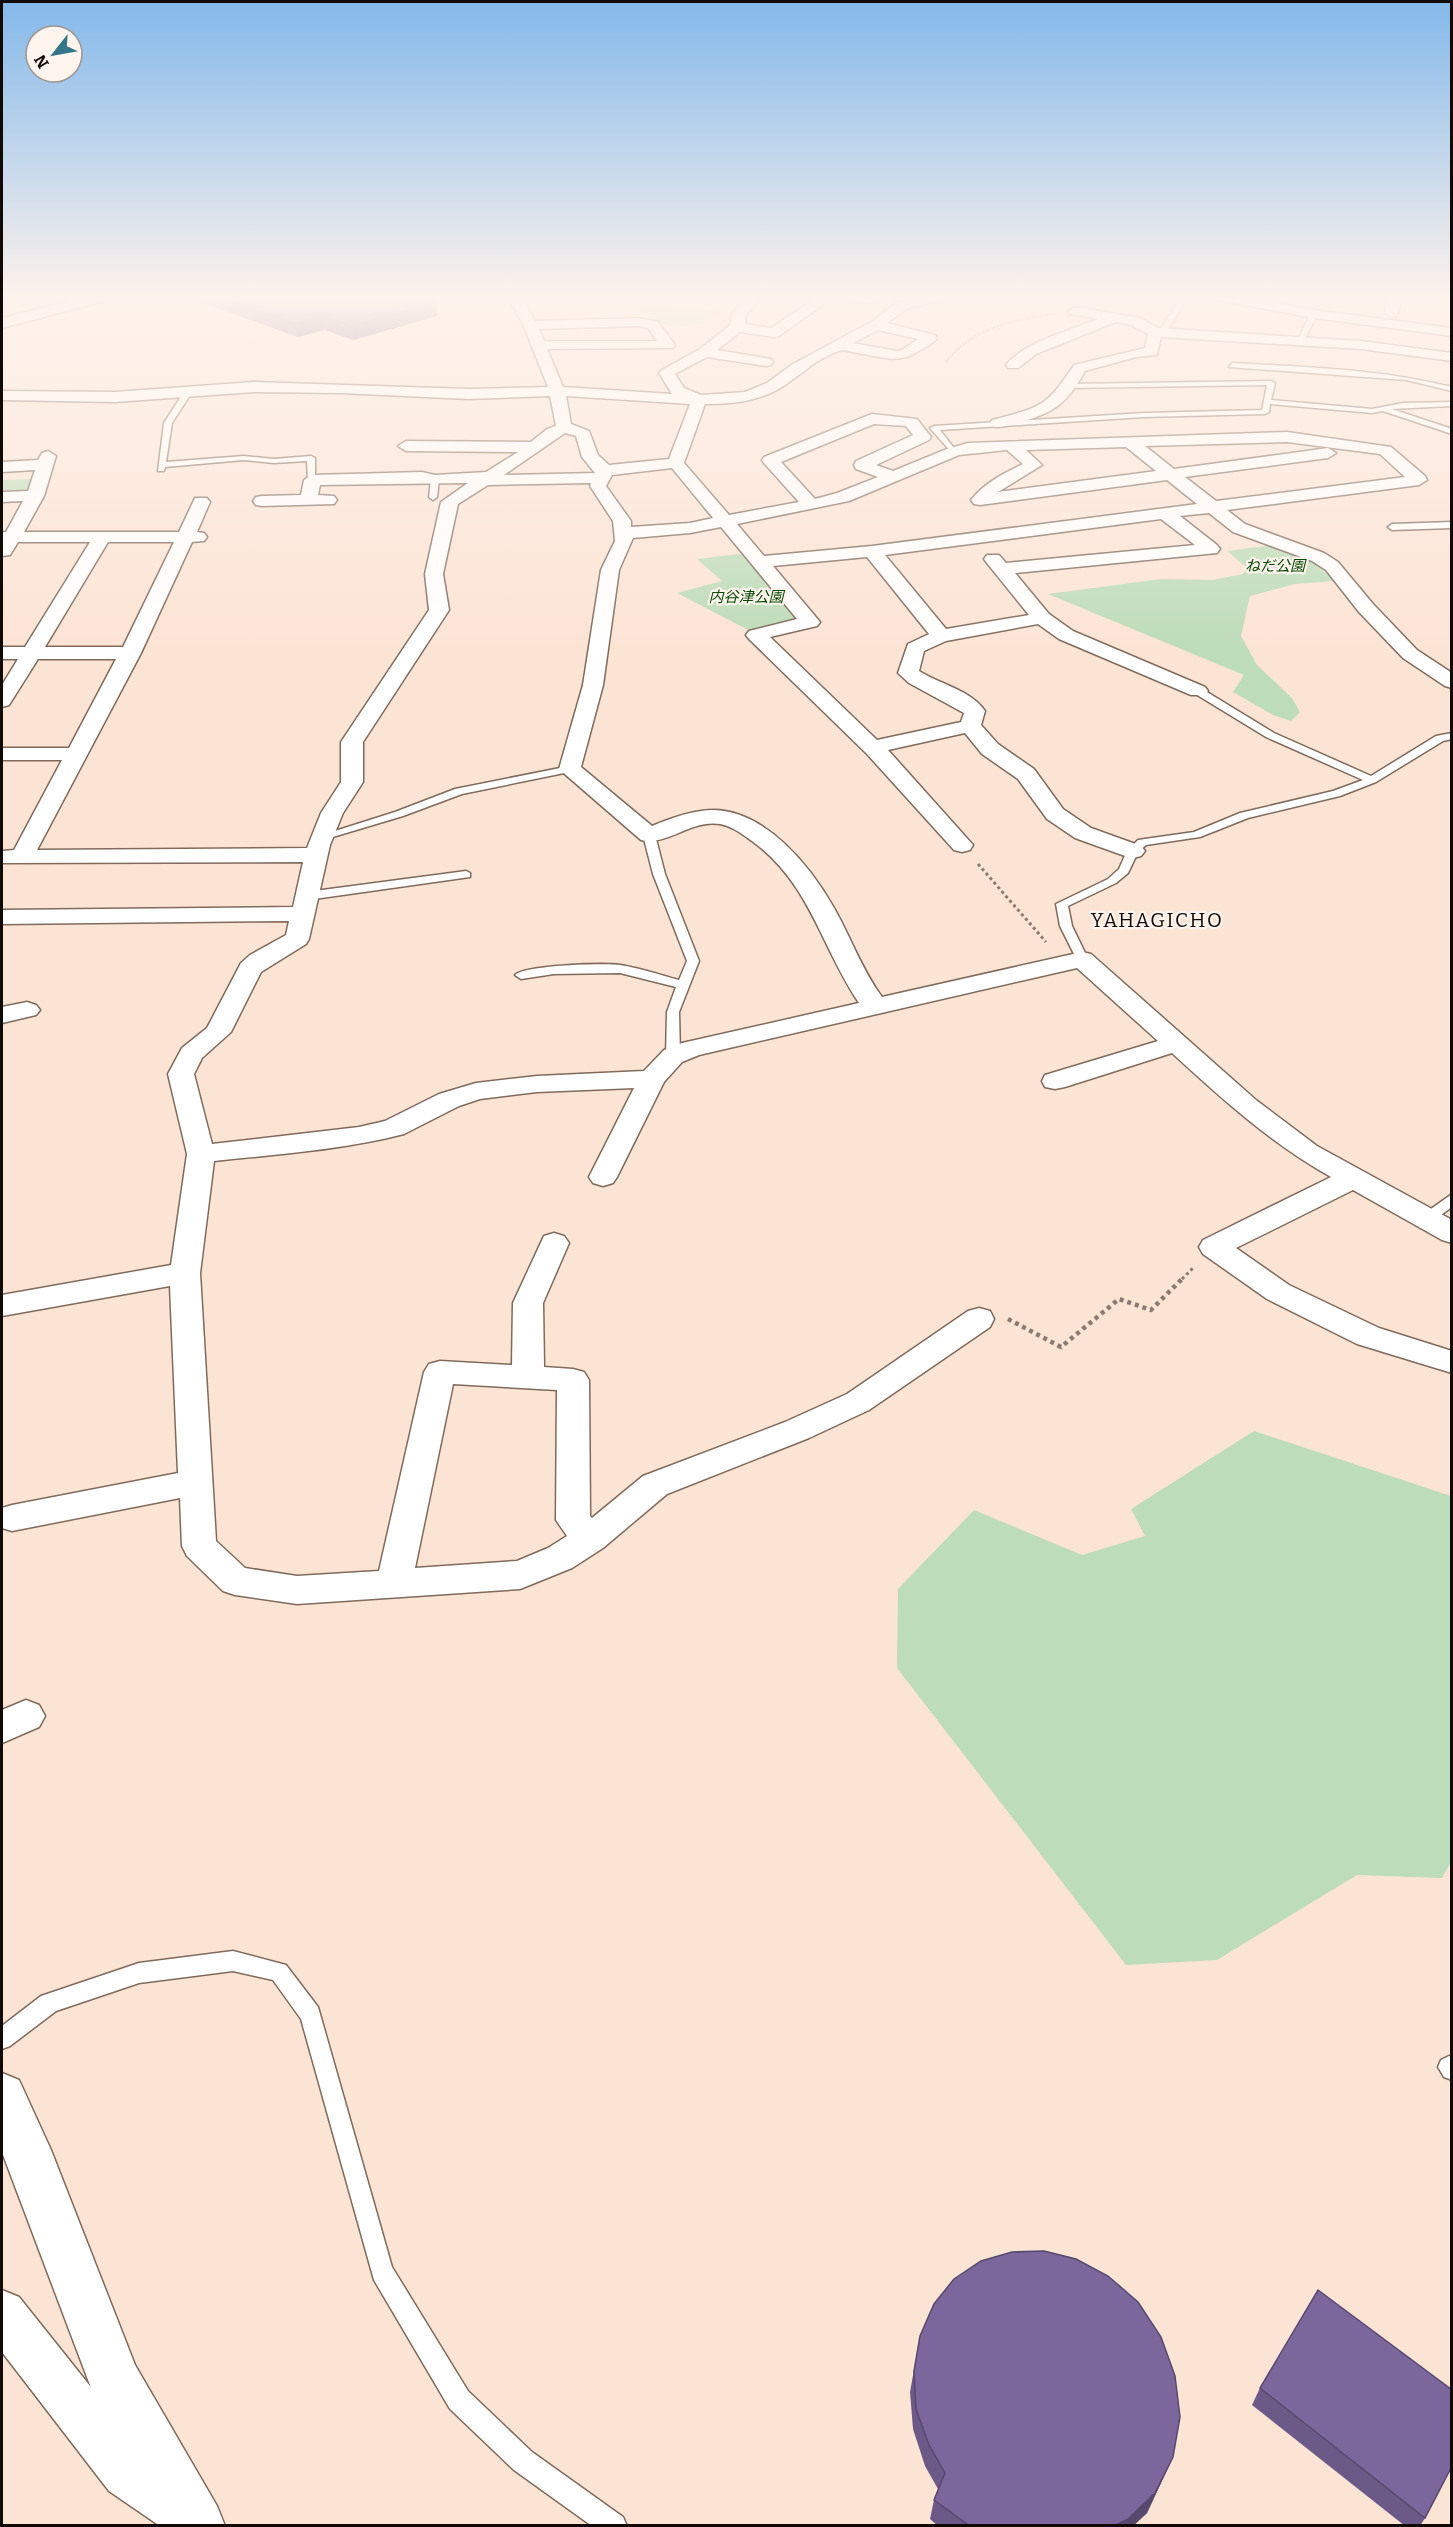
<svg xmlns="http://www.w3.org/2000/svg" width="1453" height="2527" font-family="Bitter,'Noto Sans JP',serif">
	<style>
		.green { fill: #bddcb9 }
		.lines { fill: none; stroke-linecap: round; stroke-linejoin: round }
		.service-casing { stroke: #7f6a5c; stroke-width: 3 }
		.minor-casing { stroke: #7f6a5c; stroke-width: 3 }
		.tertiary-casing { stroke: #7f6a5c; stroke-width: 3 }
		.path-far2 { stroke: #8b7a71; stroke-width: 2; stroke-dasharray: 1.5 1.5; stroke-linecap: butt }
		.path-far1 { stroke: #8b7a71; stroke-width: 3; stroke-dasharray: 3 3; stroke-linecap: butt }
		.path { stroke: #8b7a71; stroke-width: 4.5; stroke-dasharray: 4 4; stroke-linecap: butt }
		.service { fill: #fff; fill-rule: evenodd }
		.minor { fill: #fff; fill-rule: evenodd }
		.tertiary { fill: #fff; fill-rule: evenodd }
		.wall { fill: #6b5987 }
		.shaded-wall { fill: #57486e }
		.building { fill: #7c679d; stroke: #57486e; stroke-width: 1.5 }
		.labels { text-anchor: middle; stroke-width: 4.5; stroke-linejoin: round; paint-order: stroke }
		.far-park-label { font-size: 15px; font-style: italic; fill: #074903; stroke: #fef4ee }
		.neighbourhood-label { font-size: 20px; letter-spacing: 1.5px; fill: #110905; stroke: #fef4ee }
	</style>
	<rect width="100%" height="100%" fill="#fce4d5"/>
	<!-- green -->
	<g class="green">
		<path d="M631,296h18l20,11 50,4c-16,21 -59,20 -77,1 -4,-4 -7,-11 -11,-16z"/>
		<polygon points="36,479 31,491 20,495 2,496 2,480"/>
		<polygon points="1273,545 1312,561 1335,581 1295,584 1250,596 1241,636 1257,665 1292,698 1300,712 1291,721 1273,715 1233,692 1244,675 1048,594 1161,579 1213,580 1243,574 1246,567 1227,551"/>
		<polygon points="748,553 798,617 793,622 750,631 677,593 722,581 697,559"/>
		<polygon points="1254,1431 1451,1496 1451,1862 1442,1878 1357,1875 1217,1960 1126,1965 897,1668 898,1589 974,1510 1082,1555 1145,1536 1131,1509"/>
	</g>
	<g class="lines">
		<defs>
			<g id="service">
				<polygon points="1182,296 1188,296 1167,331 1152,334 1152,330 1161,328"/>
				<polygon points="1314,312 1318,314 1303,342 1296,344 1310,314"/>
				<path d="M1232,363c74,4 147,6 220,24v4l-46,-11 -177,-13z"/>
				<polygon points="1271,381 1275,383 1271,400 1372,409 1403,403 1452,402 1452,406 1392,409 1452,429 1452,434 1383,411 1372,413 1270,404 1269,412 1265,414 1144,417 940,430 957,452 953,454 930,428 934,426 1144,413 1262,410 1267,385 1070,388 1066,386 1070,384"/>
				<polygon points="185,390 192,392 172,423 166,462 244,456 274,459 311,456 315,458 315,482 308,480 307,461 274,463 244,460 165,467 164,471 158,471 164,423"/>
				<polygon points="435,477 439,480 437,497 433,500 429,497 431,480"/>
				<polygon points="1452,522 1452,528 1392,530 1388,527 1392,524"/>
				<polygon points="1194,689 1202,689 1274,733 1371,776 1436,736 1452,733 1452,739 1443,741 1376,782 1340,796 1248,818 1200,837 1146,845 1138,852 1128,873 1116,883 1068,906 1072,926 1088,959 1086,962 1078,962 1060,926 1056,904 1108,879 1119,869 1127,851 1138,840 1194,832 1240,813 1333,791 1363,780 1266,737 1194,693"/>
				<polygon points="570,766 575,769 574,771 462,794 403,816 326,839 318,839 316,837 395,812 455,789"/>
				<path d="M649,832l6,3 10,39 34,87 -20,51 1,44 -7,4 -7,-4 1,-44 9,-25 -56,-14 -66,1 -33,5 -6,-4c10,-10 88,-12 105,-10 20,3 40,10 59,15l8,-19 -34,-87 -10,-39z"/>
				<polygon points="466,871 470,873 470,877 307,900 301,896 307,892"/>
				<polygon points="1452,1194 1452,1207 1431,1222 1421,1222 1419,1219 1421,1216"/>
				<polygon points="233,1951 286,1965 318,2007 392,2267 468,2391 532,2452 623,2517 627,2526 592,2526 514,2470 450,2409 374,2280 301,2019 273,1980 233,1971 139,1983 56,2011 10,2046 2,2049 2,2026 41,1996 139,1963"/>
				<polygon points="1449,2056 1452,2057 1452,2080 1444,2077 1438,2067 1441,2060"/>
			</g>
			<g id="minor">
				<path d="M507,296h14l14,25 103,-3 20,4 17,23 -2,3 -126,1 16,38 109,7 -13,-21 3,-3 38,-21 30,-24 2,-11 16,-18h14l-16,19 -1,9 26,4 48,-32h16l-56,40 -5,1 -34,-5 -23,18 54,9 2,3 -2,3 -5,1 -59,-9 -32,17 9,14 17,7 44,-3 22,-9 26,-19 78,-42 26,-19 29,-7h22l-2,3 -39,10 -20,14 48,12 2,3 -2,3c-35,24 -37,19 -78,12 -5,-1 -12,-4 -18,-2 -23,7 -41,27 -62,39 -23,12 -46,14 -72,14l-21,59 45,52 70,-13 -35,-39 -2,-3 2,-3 108,-43 45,5 14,18 -2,3 -53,25 17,6 54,-22 21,-6 319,-11 104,15 34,29 2,4 -8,5 -192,25 18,14 79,29 14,9 35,42 44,46 35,23v15l-7,-2 -42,-28 -44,-46 -33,-42 -14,-9 -79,-29 -24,-19 -29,3 37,29 3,4 -3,4 -202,20 34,41 24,17 132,56 3,4 -3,4h-14l-132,-56 -21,-15 -92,17 -22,10 -5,20c20,13 52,19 66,40l-4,14 17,19 36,25 29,40 28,19 50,18 4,5 -4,5 -8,2 -8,-2 -50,-18 -28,-19 -29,-40 -36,-25 -17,-21 -77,17 85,95 -3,5 -8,2 -8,-2 -87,-96 -118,-115 -3,-4 3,-4 48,-12 -76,-92 -31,6 -57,5 -14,32 -16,115 -22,82 71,59c19,-8 41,-16 62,-16 52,1 97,57 120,98 17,30 28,62 48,89l200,-45 9,2 165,146 61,46 135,74v23l-10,-3 -89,-50 -117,58 53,37 90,43 73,23v22l-95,-29 -90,-45 -64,-45 -4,-7 4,-7 128,-63c-59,-33 -109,-78 -159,-124l-107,34 -10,2 -10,-2 -3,-6 3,-6 113,-34 -81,-73 -378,87 -17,7 -18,20 -47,95 -4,6 -10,3 -10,-3 -4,-6 45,-89 -97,4 -57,7 -21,7 -55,28c-62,16 -126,20 -190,27l-14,112 16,268 29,27 52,8 82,-5 45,-199 5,-8 11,-3 72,4 1,-62 31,-67 10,-3 10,3 5,7 -26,60 1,64 29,2 11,3 5,8 1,136 2,2 51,-42 142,-54 62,-28 121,-83 11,-3 11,3 4,8 -4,8 -121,83 -60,28 -142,56 -64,54 -31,20 -52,21 -223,15 -62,-9 -12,-4 -36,-35 -5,-10 -2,-48 -168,33 -10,-3v-20l10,-3 166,-32 -8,-187 -168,30v-21l169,-30 16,-111 -19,-80 14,-26 25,-20 34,-65 9,-8 36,-20 3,-14 -287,3v-14l291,-3 10,-45 -301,1v-12l12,-1 48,-90h-60v-12h67l47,-89h-78l-29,46 -7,2v-22l16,-26h-16v-12h23l65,-105h-72l-8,13 -8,1v-24h4l17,-31 -21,1v-10l26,-1 7,-21 -33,2v-10l36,-2 4,-7 6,-2 8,5 -12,40 -20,36h155l16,-34h12l3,4 -13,30 7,1 3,4 -3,4 -12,1 -51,111 -104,197 270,-2 14,-35 20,-31v-40l88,-132 -4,-36 16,-72 27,-19 -148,2 -2,10 16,1 3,4 -3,4 -72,2 -6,-1 -3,-4 3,-4 6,-1 39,-1 3,-15 8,-5 110,-3 13,3 51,-3 32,-20 -112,-1 -8,-5 8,-5 125,1 16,-13 9,-3 -6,-30 -81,3 -129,-6 -86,-1 -139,10 -113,-2v-9l113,1 139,-10 215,7 79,-2 -26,-65zM638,326l10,2 9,13h-113l-5,-12zM878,330l40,9 -16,11 -5,1 -44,-8zM566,396l124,8 -21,55 -60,6 -11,-10 -9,-24 -18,-7zM874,424l32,2 7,9 -57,26 -2,4 2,4 22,8 -41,16 -22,6 -34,-37zM565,433l11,3 6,21 13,16 -91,2zM1287,442l93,12 25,23 -189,24 -31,-24 143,-19 8,-5 -8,-5 -154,21 -29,-23zM1126,447l30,24 -158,21 44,-27 -16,-15zM1007,450l16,14c-19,9 -39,19 -52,36l3,4 6,1 187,-25 30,24 -325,42 -108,10 -27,-32 112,-23 110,-46zM672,468l41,50 -23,5 -59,4v-6l-25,-35 6,-11zM591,483l-1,3 23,35 2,20 -14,29 -18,115 -24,84 82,71c26,6 51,-21 79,-16 12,2 22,10 32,17 58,42 69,106 107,162l-177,40 -18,7 -20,21 -107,5 -61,7 -37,11 -54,27 -26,6 -147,17 -18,-70 8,-16 29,-26 30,-60 45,-28 3,-5 21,-94 13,-32 20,-31v-40l86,-132 -6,-36 15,-70 30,-19zM1161,519l34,26 -189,18 -7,-8h-12l-3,4 3,4 42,52 -83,14 -61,-74zM108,542h66l-51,105h-78zM867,557l62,77 -21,10 -10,29 11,10 55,30 -3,9 -84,18 -107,-103 47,-11 3,-4 -47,-56zM453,1384l104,6 -1,130 11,16 -19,12 -31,13 -102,7z"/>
				<path d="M844,296h34l4,3c-8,7 -31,4 -38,-3z"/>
				<polygon points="1211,296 1238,296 1314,310 1452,328 1452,336 1314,318 1218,300"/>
				<polygon points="1388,296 1402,296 1397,316 1392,317 1385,313"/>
				<path d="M1075,307l65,11 18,10 203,13 91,12v8l-91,-12 -200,-12 -4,18 -21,2 -51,14c-17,31 -30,42 -65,51 -9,2 -18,7 -28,4l-2,-3 2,-3c50,-13 54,-13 82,-55l71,-17 3,-14 -17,-9 -15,-3 -80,32 -18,14h-10l-2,-3c18,-23 65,-35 92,-46l-28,-5 -2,-3z"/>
				<polygon points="27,1002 36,1005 40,1010 36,1015 2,1023 2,1007"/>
				<polygon points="26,1700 39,1705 45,1716 39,1727 2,1743 2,1710"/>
				<polygon points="2,2290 19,2297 145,2455 195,2489 202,2507 195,2525 160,2526 109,2491 2,2352"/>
			</g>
			<g id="tertiary">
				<polygon points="90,296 115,296 112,299 2,328 2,318"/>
				<polygon points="2,2073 19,2080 51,2150 135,2365 217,2506 225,2526 166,2526 96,2401 2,2152"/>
			</g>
		</defs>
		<!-- service casing -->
		<use href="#service" class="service-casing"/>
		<!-- minor casing -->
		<use href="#minor" class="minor-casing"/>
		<!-- tertiary casing -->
		<use href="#tertiary" class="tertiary-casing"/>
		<!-- path-far2 -->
		<path class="path-far2" d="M946,362c26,-34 66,-42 107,-48"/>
		<!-- path-far1 -->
		<g class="path-far1">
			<polyline points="978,864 1046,942"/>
			<polyline points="1182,1279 1193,1268"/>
		</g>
		<!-- path -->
		<polyline class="path" points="1008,1319 1061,1347 1119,1299 1151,1310 1183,1278"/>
		<!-- service -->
		<use href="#service" class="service"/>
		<!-- minor -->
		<use href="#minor" class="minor"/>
		<!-- tertiary -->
		<use href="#tertiary" class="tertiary"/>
	</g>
	<!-- wall -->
	<g class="wall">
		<polygon points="184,296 417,296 437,316 353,340 324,330 298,337"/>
		<polygon points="920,2336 1173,2457 1147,2513 1133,2526 938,2526 930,2519 934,2500 938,2489 925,2466 913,2429 910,2392"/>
		<polygon points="1260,2388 1425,2518 1420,2526 1405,2526 1252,2405"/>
	</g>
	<!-- shaded-wall -->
	<g class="shaded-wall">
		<polygon points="436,302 437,316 353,340 352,326"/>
		<polygon points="323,316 324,330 298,337 296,324"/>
		<polygon points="1173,2457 1147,2513 1133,2526 1114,2526"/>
	</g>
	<!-- building -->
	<g class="building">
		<polygon points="218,296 417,296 436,302 352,326 323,316 296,324"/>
		<polygon points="1044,2251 1076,2259 1108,2276 1138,2302 1161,2337 1175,2376 1180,2417 1173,2457 1155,2493 1128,2519 1114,2526 970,2526 934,2500 945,2473 929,2445 916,2409 914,2371 920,2336 934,2304 954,2279 981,2261 1012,2252"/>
		<polygon points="1318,2290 1452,2390 1452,2466 1425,2518 1260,2388"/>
	</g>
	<!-- sky -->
	<linearGradient id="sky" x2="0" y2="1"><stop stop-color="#83b8ea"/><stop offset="0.46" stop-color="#fef3ec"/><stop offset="1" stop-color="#fef3ec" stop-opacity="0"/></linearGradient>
	<rect width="1453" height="649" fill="url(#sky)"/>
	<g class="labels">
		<!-- far-park labels -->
		<g class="far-park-label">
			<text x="1275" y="571">ねだ公園</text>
			<text x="746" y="602">内谷津公園</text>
		</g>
		<!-- neighbourhood labels -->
		<g class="neighbourhood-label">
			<text x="1157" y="927">YAHAGICHO</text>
		</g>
	</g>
	<!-- border -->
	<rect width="1453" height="2527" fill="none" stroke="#110905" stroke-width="6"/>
	<!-- north arrow -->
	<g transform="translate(54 54) rotate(239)"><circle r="28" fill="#fef4ee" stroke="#9f9691" stroke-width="1.5"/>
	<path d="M0-4.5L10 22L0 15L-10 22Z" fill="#347688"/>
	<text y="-9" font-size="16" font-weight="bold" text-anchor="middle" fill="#110905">N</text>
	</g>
</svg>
